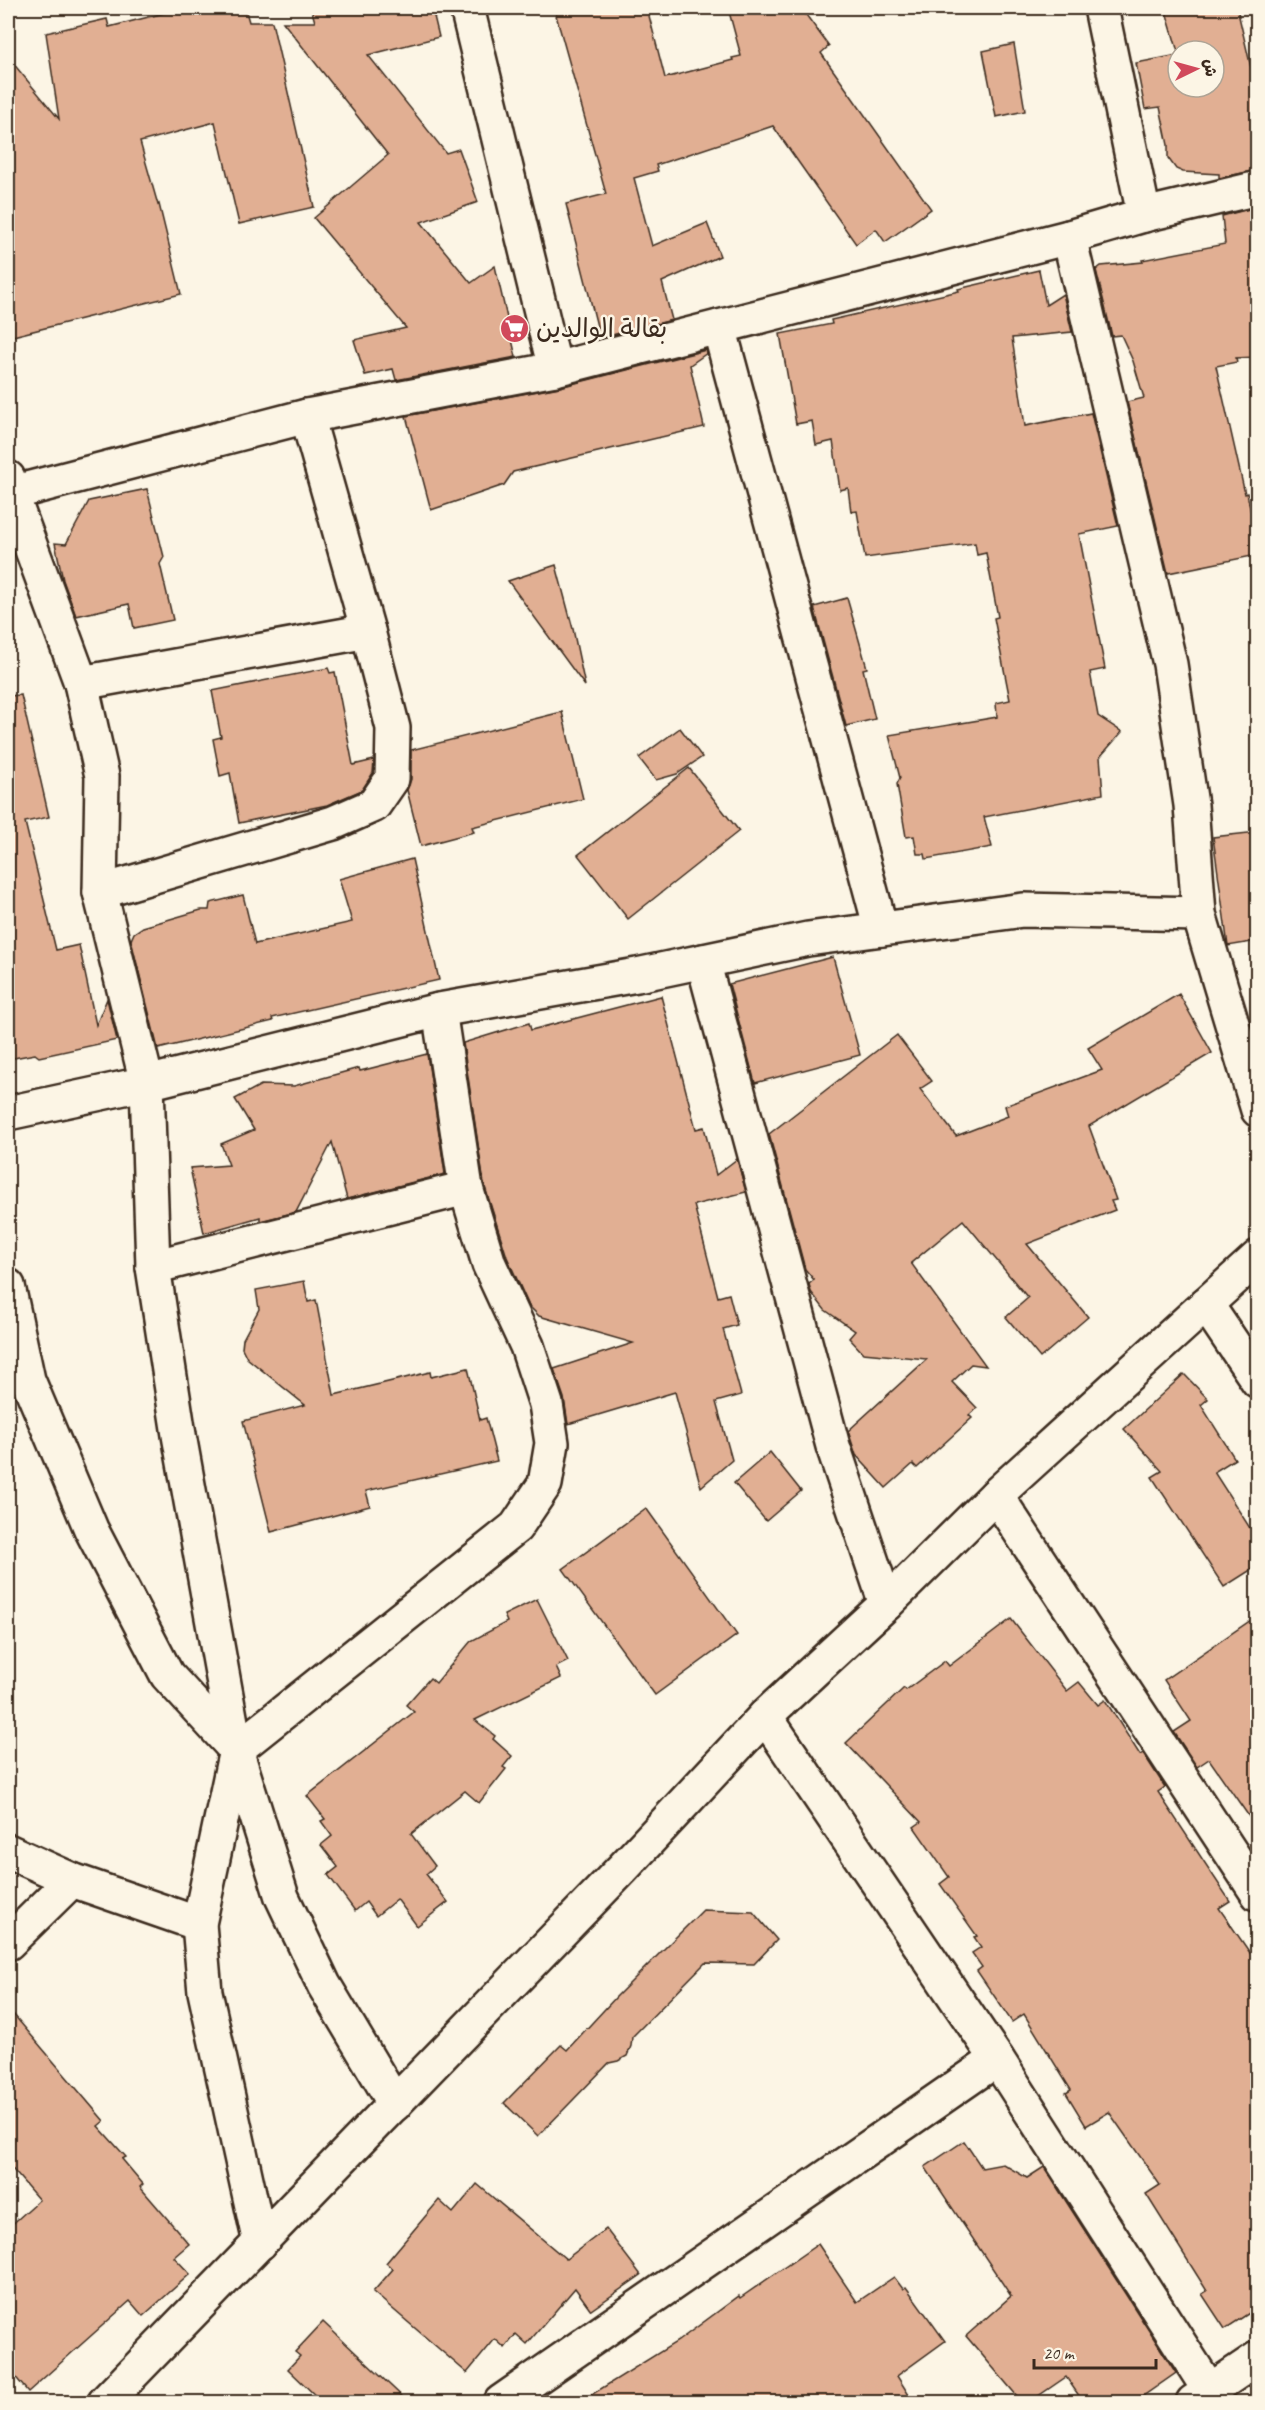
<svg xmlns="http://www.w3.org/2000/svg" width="1265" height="2410" font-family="Caveat,'Playpen Sans Arabic',sans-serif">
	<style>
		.building { fill: #e1af93; stroke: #3b2a1e; stroke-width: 1.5 }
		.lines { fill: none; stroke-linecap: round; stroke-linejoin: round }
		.minor-casing { stroke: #3b2a1e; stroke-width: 38 }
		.tertiary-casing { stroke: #3b2a1e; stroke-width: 38 }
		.minor { stroke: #fcf5e5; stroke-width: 33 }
		.tertiary { stroke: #fcf5e5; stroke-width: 33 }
		.labels { text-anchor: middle; stroke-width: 5; stroke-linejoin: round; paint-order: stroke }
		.poi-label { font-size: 26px; fill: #3b2a1e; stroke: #fcf5e5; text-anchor: start }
	</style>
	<rect width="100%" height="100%" fill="#fcf5e5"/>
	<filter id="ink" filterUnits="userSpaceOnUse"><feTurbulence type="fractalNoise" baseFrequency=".0167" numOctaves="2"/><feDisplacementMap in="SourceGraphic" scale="12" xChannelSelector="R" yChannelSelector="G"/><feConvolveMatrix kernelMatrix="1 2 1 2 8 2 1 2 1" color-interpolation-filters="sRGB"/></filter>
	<g filter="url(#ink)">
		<!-- building -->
		<g class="building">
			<polygon points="184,8 245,8 249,22 272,22 314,207 239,224 215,122 140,142 158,205 159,204 181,294 13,336 8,313 8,57 59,119 46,33 107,19 109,27"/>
			<polygon points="311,8 432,8 439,37 368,55 446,153 459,149 478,202 421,222 471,283 495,266 516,357 396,380 393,369 365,375 354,340 406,328 314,218 388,155 283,22 315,22"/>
			<polygon points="554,8 647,8 665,78 733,60 732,58 741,56 728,8 801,8 829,46 821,53 931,209 885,242 876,229 856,244 773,126 656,165 658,171 634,178 652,246 707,223 720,256 662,282 672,320 600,338 566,204 606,194"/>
			<polygon points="1165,8 1237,8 1257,93 1257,170 1219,178 1219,174 1183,172 1176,169 1168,158 1168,145 1160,107 1145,109 1136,63 1178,55 1178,87 1214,87 1214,51 1178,52"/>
			<polygon points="1014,44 1025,111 996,117 983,51"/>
			<polygon points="1257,207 1257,357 1236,358 1237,362 1216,366 1245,494 1247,493 1257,543 1257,555 1168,573 1127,402 1144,398 1133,361 1121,335 1112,336 1096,270 1101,266 1143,262 1142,260 1225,244 1222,216"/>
			<polygon points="1039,270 1046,305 1063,294 1072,332 1012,338 1025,426 1091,413 1118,526 1079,534 1105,669 1090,672 1098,716 1122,732 1100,757 1103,794 984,817 992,847 926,859 925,854 917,854 914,836 906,837 897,784 900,778 889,735 997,717 996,703 1010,700 994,618 998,617 986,553 977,555 975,543 865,558 857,511 851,512 848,488 840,490 833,441 816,445 812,421 796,424 780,334 832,324 831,320 959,291 958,289"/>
			<polygon points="706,350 707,353 690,365 704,427 513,472 504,485 431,510 406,416 560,387"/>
			<polygon points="147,489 164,557 160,564 173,620 134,628 129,604 76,616 63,580 55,543 66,544 89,501"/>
			<polygon points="556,565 573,629 585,686 508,581"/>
			<polygon points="847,598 867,668 863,669 875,719 846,726 814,607"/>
			<polygon points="328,668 330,673 335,672 353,765 374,760 373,773 362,790 327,805 239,823 230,773 220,776 213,739 221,737 212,691"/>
			<polygon points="21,695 49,817 25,822 56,950 79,945 96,1025 107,999 117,1040 39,1057 35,1054 8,1059 8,696"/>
			<polygon points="562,712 583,799 472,827 474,832 421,846 407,790 411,779 411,750"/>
			<polygon points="680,728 702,757 677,774 656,780 639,758"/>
			<polygon points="689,768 739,831 628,919 578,855"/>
			<polygon points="1257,832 1257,941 1228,946 1213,837"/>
			<polygon points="412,859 439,980 272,1018 273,1021 158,1049 131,940 134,933 143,927 201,910 209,910 210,903 243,895 255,944 352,922 339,879"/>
			<polygon points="833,957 860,1055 755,1083 729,984"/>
			<polygon points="1179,994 1212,1053 1089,1126 1116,1200 1111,1201 1115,1210 1027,1244 1088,1317 1040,1358 1006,1317 1028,1298 963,1220 911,1263 986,1366 971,1364 952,1382 977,1408 969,1415 972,1418 917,1468 913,1464 886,1488 856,1455 848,1431 927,1359 863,1353 849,1338 855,1331 825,1310 811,1292 809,1284 814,1280 805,1269 769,1134 897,1035 932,1081 920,1089 956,1136 1008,1116 1005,1106 1102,1070 1088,1048"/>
			<polygon points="661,996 696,1129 704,1127 716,1175 737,1159 746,1192 694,1205 718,1297 729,1294 737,1325 723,1329 741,1395 716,1402 732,1460 701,1487 675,1392 568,1424 564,1398 554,1369 633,1343 539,1316 529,1306 507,1257 484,1184 463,1043 529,1023 531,1030"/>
			<polygon points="427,1054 445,1174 347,1199 332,1142 296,1212 260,1221 260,1217 204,1233 190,1168 229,1165 221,1144 254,1130 235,1099 261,1085 294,1086 359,1068 360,1071"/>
			<polygon points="304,1281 308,1302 316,1300 334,1395 430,1372 431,1377 468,1368 480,1420 486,1418 497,1461 366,1491 370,1506 271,1532 243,1421 305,1405 247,1358 242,1348 243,1339 259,1309 256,1290"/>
			<polygon points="1184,1374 1208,1399 1201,1405 1235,1459 1214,1472 1257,1539 1257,1566 1224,1587 1152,1477 1162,1471 1124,1429"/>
			<polygon points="770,1452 801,1491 766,1521 734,1483"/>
			<polygon points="646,1508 737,1635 655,1695 563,1569"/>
			<polygon points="537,1599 568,1661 556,1667 561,1678 475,1720 495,1736 493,1739 512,1756 503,1767 506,1769 479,1803 465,1791 411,1834 435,1866 426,1874 448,1902 417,1926 397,1899 376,1916 366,1902 355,1911 328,1875 338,1867 321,1845 332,1836 321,1821 325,1819 307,1796 414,1712 406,1705 430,1678 436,1683 471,1641 507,1622 504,1615"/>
			<polygon points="1257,1616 1257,1828 1209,1759 1197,1767 1174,1732 1191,1721 1164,1680"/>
			<polygon points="1011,1619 1067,1691 1079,1682 1098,1705 1105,1700 1140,1755 1143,1753 1165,1787 1158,1792 1230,1901 1219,1908 1257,1963 1257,2308 1225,2329 1202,2294 1207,2291 1146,2194 1160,2185 1109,2112 1086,2126 1066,2093 1071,2090 1024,2014 1012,2022 977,1971 982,1967 972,1953 981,1947 974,1937 977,1936 940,1884 949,1877 914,1827 921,1822 846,1743 904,1688 906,1690 945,1661 949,1666"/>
			<polygon points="703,1910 753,1912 777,1940 754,1964 705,1963 632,2037 631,2046 627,2056 618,2061 609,2063 538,2136 504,2103 561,2045 567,2050 616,1997"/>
			<polygon points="8,2008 104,2121 98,2126 126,2157 122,2159 143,2184 140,2187 189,2244 174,2257 190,2274 143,2316 130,2301 28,2392 8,2368 8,2228 39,2200 8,2164"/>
			<polygon points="964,2141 982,2168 1003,2164 1027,2178 1044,2167 1176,2373 1133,2403 1084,2403 1066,2377 1028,2403 1023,2403 966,2336 1011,2296 925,2167"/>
			<polygon points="477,2184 566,2259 606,2229 641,2275 591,2310 575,2288 527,2344 516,2334 505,2348 495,2339 467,2373 373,2292 393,2269 386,2263 439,2200 453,2213"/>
			<polygon points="818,2244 857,2302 894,2277 903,2289 906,2287 945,2341 897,2376 914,2403 578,2403 678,2341 739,2296 740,2298"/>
			<polygon points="323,2322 409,2403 323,2403 288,2369 300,2356 295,2352"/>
		</g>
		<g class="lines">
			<defs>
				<g id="minor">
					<polyline points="467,8 555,369"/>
					<polyline points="1101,8 1144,215"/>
					<polyline points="1069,237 1170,664 1191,805 1199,914 1258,1110"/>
					<polyline points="719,327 881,929"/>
					<polyline points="8,478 11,493 81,683 102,776 100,892 147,1083 153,1267 179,1435 236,1750 282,1897 324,1985 395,2104"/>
					<polyline points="8,494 307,416 555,369 1069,237 1144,215 1258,188"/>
					<polyline points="81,683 368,631"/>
					<polyline points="100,892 333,823 374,805 392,779 393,728 368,631 307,416"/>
					<polyline points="703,961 833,1446 886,1604"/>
					<polyline points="8,1113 147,1083 439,1010 637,975 808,939 1023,910 1199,914"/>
					<polyline points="153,1267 466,1188"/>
					<polyline points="8,1286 28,1380 91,1529 167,1675 236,1750"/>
					<polyline points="1206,1304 1258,1381"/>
					<polyline points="996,1495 1258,1894"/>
					<polyline points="765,1716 997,2059 1217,2402"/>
					<polyline points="8,1851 72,1880 199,1924"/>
					<polyline points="8,1943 72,1880"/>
					<polyline points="260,2243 205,1992 199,1924 236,1750 516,1527 545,1484 552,1443 546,1404 527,1346 489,1264 466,1188 439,1010"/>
					<polyline points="501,2402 997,2059"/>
					<polyline points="1193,2402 1258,2358"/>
				</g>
				<polyline id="tertiary" points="105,2402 623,1868 765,1716 886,1604 996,1495 1258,1257"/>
			</defs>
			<!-- minor casing -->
			<use href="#minor" class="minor-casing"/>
			<!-- tertiary casing -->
			<use href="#tertiary" class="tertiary-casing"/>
			<!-- minor -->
			<use href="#minor" class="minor"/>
			<!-- tertiary -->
			<use href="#tertiary" class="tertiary"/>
		</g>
	</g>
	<!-- icons -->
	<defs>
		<symbol id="supermarket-disc" viewBox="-11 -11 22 22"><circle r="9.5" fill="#d1495b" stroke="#fcf5e5"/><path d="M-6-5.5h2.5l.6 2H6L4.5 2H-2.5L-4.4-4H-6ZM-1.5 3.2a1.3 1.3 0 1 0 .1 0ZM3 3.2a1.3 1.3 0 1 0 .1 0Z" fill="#fff"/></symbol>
	</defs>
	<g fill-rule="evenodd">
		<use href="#supermarket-disc" x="498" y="312" width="33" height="33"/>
	</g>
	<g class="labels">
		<!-- poi labels -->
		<g class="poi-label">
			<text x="536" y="337">بقالة الوالدين</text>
		</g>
	</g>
	<!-- margin -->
	<rect width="1265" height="2410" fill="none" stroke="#fcf5e5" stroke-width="30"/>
	<rect x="15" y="15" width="1235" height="2380" fill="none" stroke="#3b2a1e" stroke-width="2" filter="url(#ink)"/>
	<!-- north arrow -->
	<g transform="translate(1196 69) rotate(85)"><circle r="28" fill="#fcf5e5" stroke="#afa495" stroke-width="1.5"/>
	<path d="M0-4.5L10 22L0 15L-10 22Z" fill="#d1495b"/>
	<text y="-9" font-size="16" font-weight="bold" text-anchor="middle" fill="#3b2a1e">ش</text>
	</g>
	<!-- scale -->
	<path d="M1034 2359v9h122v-9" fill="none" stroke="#3b2a1e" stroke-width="3"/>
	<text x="1043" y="2359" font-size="18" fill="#3b2a1e" stroke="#fcf5e5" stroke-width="4.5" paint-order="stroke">20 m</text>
</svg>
